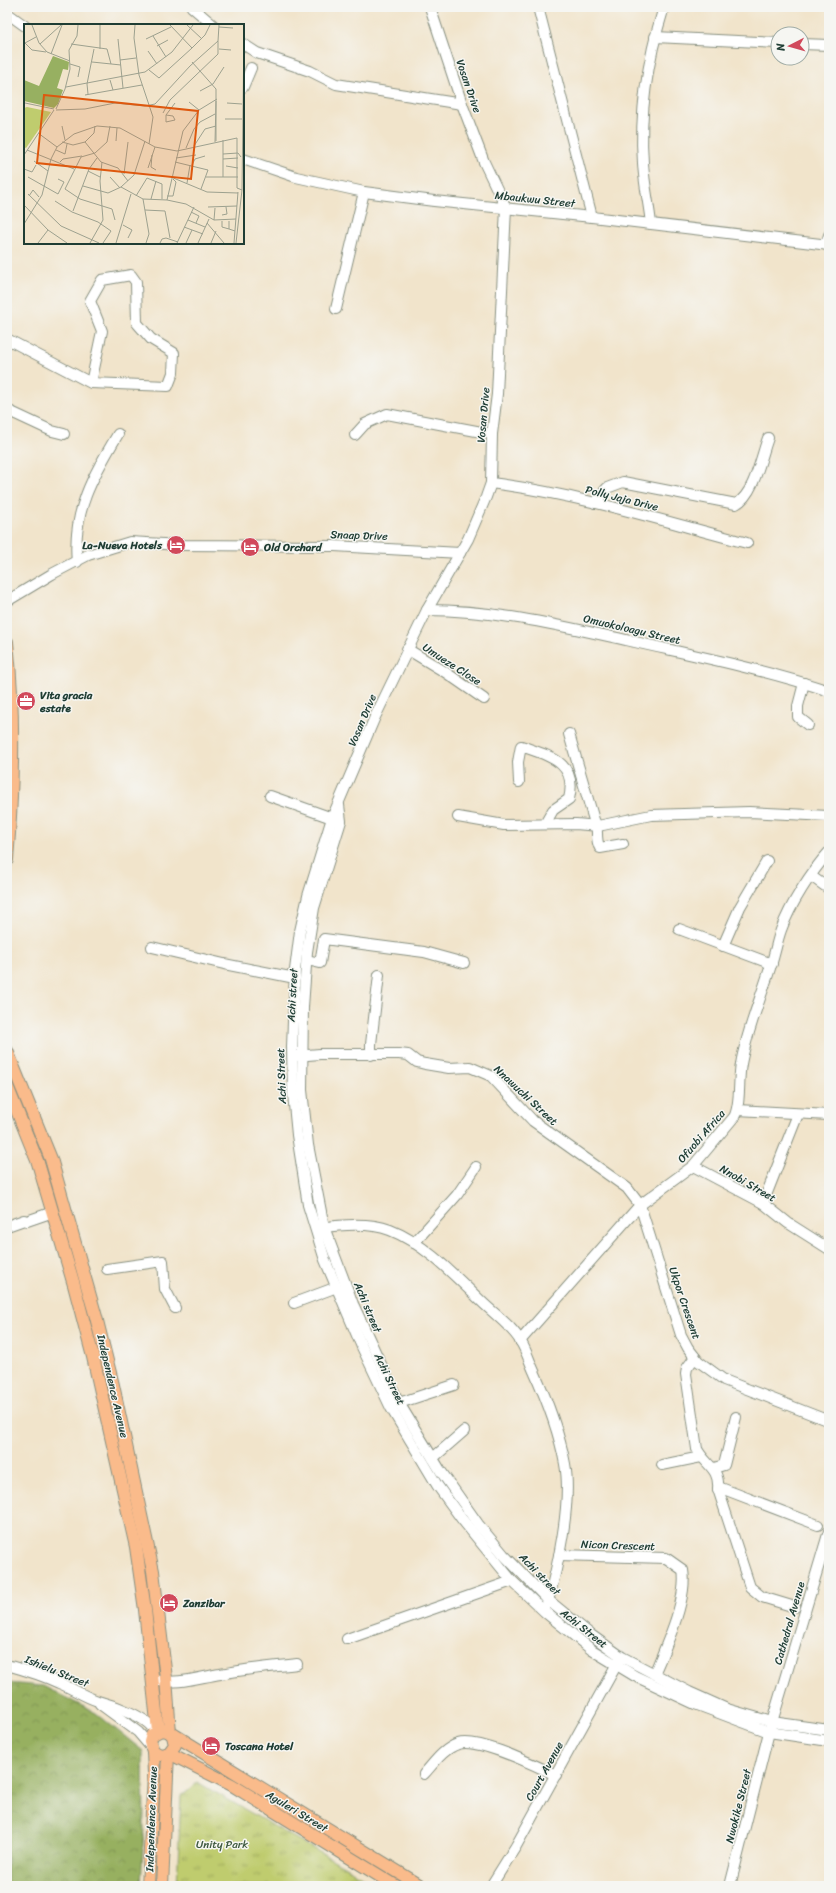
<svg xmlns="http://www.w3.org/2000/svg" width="836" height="1893" font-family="Sriracha,sans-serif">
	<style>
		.forest { fill: url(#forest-crowns); stroke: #5b764a }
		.park { fill: url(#park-tufts); stroke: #6f8451 }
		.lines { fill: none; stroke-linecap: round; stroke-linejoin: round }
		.minor-casing { stroke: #889080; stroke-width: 12 }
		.major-casing { stroke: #889080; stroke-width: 14 }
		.minor { stroke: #fff; stroke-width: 10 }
		.major { stroke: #fabb8b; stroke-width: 12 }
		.labels { text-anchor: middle; stroke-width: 3; stroke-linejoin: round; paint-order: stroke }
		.street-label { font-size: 11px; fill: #1f3d34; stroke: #f6f6f2 }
		.poi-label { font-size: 11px; font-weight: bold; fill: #1f3d34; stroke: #f6f6f2; text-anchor: start }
		.park-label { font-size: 11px; fill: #3f5a40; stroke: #f6f6f2 }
		.inset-road { fill: none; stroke: #9da18f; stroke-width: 1 }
		.view { fill: #de580e; fill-opacity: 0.15; stroke: #de580e; stroke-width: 2 }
		.inset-edge { fill: none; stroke: #1f3d34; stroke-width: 2 }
	</style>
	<defs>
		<pattern id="forest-crowns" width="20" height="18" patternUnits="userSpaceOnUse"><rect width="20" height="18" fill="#97b061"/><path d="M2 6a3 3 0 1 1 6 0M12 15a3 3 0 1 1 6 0" fill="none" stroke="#7b9051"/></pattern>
		<pattern id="park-tufts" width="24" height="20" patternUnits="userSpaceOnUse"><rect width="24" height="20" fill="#bfcc6e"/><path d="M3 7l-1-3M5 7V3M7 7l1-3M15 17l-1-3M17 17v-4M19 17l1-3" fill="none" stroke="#9ba75b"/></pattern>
	</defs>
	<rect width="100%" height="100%" fill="#f6f6f2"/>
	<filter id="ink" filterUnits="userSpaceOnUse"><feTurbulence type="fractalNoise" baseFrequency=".025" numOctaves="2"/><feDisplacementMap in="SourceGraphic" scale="8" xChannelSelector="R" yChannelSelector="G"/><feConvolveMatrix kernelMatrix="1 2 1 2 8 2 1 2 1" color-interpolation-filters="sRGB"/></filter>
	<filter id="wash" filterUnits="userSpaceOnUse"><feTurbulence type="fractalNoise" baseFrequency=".012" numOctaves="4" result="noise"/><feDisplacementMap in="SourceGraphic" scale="16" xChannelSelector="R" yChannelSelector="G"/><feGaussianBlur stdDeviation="0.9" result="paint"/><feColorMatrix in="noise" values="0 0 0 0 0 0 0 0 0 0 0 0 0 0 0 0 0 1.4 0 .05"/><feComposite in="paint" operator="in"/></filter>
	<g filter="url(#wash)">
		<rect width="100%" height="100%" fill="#f1e4cb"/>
		<!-- forest -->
		<polygon class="forest" points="7,1683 43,1686 96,1713 143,1751 144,1826 141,1886 7,1886"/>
		<!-- park -->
		<polygon class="park" points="197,1782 363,1877 379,1886 177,1886 181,1796"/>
	</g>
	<g filter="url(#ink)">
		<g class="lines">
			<defs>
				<g id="minor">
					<polyline points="192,7 213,25"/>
					<polyline points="430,7 462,104 484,162 506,208 497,394 492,434 491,483 486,497 468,539 427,610 375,717 332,818 308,896 300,931 295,970 292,1047 293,1094 297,1135 308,1205 325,1260 362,1347 391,1408 437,1485 461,1518 512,1581 545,1612 592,1650 635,1676 695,1704 769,1732 829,1741"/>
					<polyline points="538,7 592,217"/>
					<polyline points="7,13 25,26"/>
					<polyline points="655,37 778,43"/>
					<polyline points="243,44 257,53 310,71 336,84 462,104"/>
					<polyline points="802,44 829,45"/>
					<polyline points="243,87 251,68"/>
					<polyline points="243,159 296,177 364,192 434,201 592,217 829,245"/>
					<path d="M651,224c-2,-20 -7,-40 -8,-61 -4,-53 5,-105 21,-156"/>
					<polyline points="826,245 829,235"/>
					<polyline points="336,309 364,192"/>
					<polyline points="7,339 91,383 168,386 173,373 174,353 151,339 137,323 136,282 131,275 102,280 90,301 102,331 91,383"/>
					<polyline points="7,410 52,431 64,434"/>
					<polyline points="355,435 365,424 387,414 492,434"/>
					<path d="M491,483c86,11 172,38 256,60"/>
					<path d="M595,503l12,-15 16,-6 113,22c18,-9 25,-47 32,-66"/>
					<path d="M77,562c-5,-51 16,-86 41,-128"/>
					<polyline points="7,601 52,574 88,555 130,542 180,545 334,546 460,553"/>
					<path d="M427,610c71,0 139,17 208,32 66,15 131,28 194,49"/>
					<polyline points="407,649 445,672 484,699"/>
					<polyline points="804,683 798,706 798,717 808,725"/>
					<path d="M569,734l25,86c6,9 0,18 6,28l23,-4"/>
					<path d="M519,782l-1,-20 3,-16c28,10 57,16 48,53l-16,11 -8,14"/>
					<polyline points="270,796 332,818"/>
					<polyline points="339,805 341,821 314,908 307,952 303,1007 302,1090 308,1145 324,1227 353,1304 399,1403 440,1470 478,1524 504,1555 548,1600 591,1635 622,1657 689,1692 727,1709 772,1722 829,1730"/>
					<polyline points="458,817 504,825 576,824 598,826 651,815 749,812 829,816"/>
					<polyline points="811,876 829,889"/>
					<polyline points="679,929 772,964"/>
					<polyline points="723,946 740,907 767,861"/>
					<polyline points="152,947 224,964 295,978"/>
					<polyline points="307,960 320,963 324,939 424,952 464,963"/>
					<polyline points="371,1055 371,1044 379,975"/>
					<polyline points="295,1056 320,1054 399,1054 408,1055 417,1062 425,1064 449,1068 470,1067 491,1076 533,1121 627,1188 640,1205 681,1335 688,1348 698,1361 724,1380 829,1421"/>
					<polyline points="738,1110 829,1115"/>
					<polyline points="693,1166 763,1203 788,1223 829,1249"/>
					<polyline points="763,1203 798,1114"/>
					<polyline points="7,1226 24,1220 27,1221 53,1212"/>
					<path d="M318,1228c23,-3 50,-6 72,2 34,13 65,46 91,71 12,12 31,25 40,41 5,8 8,18 12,27 14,31 26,62 32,95 7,38 -7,103 -18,140"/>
					<polyline points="414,1243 457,1195 476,1167"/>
					<polyline points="107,1269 163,1261 165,1289 175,1308"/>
					<polyline points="294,1303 337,1287"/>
					<path d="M520,1341l120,-136 53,-39 41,-49c7,-12 4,-38 7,-53 6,-34 20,-66 30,-99 4,-12 6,-24 10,-35 9,-25 30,-58 48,-78"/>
					<path d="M695,1357l-8,11 -1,6 11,75c8,16 23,19 21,40l32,98 12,10 33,10"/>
					<polyline points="399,1403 454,1385"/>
					<polyline points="433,1458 464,1431"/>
					<polyline points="662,1465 701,1457"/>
					<polyline points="714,1468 724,1465 736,1417"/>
					<polyline points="718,1489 721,1488 818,1525"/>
					<path d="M559,1555l107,3 17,12c5,29 -17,76 -29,104"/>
					<polyline points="347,1639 512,1581"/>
					<path d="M7,1665c18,5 35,10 52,18 13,5 26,14 39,18 15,4 51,16 57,31"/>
					<path d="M153,1680c25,5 43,-2 67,-6 25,-5 51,-7 77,-10"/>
					<polyline points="100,1704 138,1732 150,1746"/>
					<path d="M424,1774c10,-11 19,-25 34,-30 20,-7 78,22 98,31"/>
					<polyline points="491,1886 516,1846 618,1662"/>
					<polyline points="730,1886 769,1732 829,1531"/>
				</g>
				<g id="major">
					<path d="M7,642c8,72 6,146 0,218"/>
					<polyline points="7,1051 51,1159 96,1317 113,1385 153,1571 166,1678 170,1733"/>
					<polyline points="7,1086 38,1163 74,1285 93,1357 136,1547 145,1610 158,1731"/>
					<polyline points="173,1736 175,1745 169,1753 160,1755 153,1751 150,1742 152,1735 161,1730 168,1731 421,1886"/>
					<polyline points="169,1753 232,1785 396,1886"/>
					<polyline points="148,1886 154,1774 153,1751"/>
					<polyline points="162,1886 168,1754"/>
				</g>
			</defs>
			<!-- minor casing -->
			<use href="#minor" class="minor-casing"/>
			<!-- major casing -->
			<use href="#major" class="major-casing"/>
			<!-- minor -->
			<use href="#minor" class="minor"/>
			<!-- major -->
			<use href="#major" class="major"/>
		</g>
	</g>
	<!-- icons -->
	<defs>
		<symbol id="hotel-disc" viewBox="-11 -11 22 22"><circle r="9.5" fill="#d1495b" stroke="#f6f6f2"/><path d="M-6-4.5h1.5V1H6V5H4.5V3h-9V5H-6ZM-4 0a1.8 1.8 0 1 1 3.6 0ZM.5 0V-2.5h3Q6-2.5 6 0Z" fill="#fff"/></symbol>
		<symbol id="office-disc" viewBox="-11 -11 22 22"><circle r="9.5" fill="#d1495b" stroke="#f6f6f2"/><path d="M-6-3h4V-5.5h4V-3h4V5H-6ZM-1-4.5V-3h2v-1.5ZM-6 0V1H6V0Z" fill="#fff"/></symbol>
	</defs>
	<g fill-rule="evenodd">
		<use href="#hotel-disc" x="165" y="534" width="22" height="22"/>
		<use href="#hotel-disc" x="239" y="536" width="22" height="22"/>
		<use href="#office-disc" x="15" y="690" width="22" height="22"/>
		<use href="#hotel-disc" x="158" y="1592" width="22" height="22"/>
		<use href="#hotel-disc" x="200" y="1735" width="22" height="22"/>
	</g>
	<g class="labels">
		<!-- street labels -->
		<g class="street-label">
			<text transform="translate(469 86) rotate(71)" y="4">Vosan Drive</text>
			<text transform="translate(535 199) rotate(6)" y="4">Mbaukwu Street</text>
			<text transform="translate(483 415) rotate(-85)" y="4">Vosan Drive</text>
			<text transform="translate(622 498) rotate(14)" y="4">Polly Jaja Drive</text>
			<text transform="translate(359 535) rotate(2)" y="4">Snaap Drive</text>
			<text transform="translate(632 629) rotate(13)" y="4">Omuokoloagu Street</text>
			<text transform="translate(452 664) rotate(33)" y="4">Umueze Close</text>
			<text transform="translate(362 720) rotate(-67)" y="4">Vosan Drive</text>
			<text transform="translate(292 995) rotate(-87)" y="4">Achi street</text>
			<text transform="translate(281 1076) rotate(-92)" y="4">Achi Street</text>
			<text transform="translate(526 1095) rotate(43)" y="4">Nnawuchi Street</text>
			<text transform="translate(701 1136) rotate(-49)" y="4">Ofuobi Africa</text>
			<text transform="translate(748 1183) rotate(30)" y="4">Nnobi Street</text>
			<text transform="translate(685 1303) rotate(71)" y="4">Ukpor Crescent</text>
			<text transform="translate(368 1307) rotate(67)" y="4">Achi street</text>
			<text transform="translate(390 1379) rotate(64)" y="4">Achi Street</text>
			<text transform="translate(113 1386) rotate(77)" y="4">Independence Avenue</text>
			<text transform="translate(618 1545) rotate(2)" y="4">Nicon Crescent</text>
			<text transform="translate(540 1574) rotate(46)" y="4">Achi street</text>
			<text transform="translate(789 1623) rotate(-74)" y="4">Cathedral Avenue</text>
			<text transform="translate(584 1628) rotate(38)" y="4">Achi Street</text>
			<text transform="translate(57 1671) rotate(22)" y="4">Ishielu Street</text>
			<text transform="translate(544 1771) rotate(-61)" y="4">Court Avenue</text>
			<text transform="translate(738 1806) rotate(-76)" y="4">Nwokike Street</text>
			<text transform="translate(297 1811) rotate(31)" y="4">Aguleri Street</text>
			<text transform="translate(151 1819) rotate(-88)" y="4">Independence Avenue</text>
		</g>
		<!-- poi labels -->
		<g class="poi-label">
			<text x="162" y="549" text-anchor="end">La-Nueva Hotels</text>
			<text x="264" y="551">Old Orchard</text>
			<text x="40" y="699">Vita gracia<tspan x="40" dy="13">estate</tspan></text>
			<text x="183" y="1607">Zanzibar</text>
			<text x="225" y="1750">Toscana Hotel</text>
		</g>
		<!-- park labels -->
		<g class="park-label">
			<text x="222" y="1848">Unity Park</text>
		</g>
	</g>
	<!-- overview -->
	<g transform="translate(24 24)">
		<rect width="220" height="220" fill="#f1e4cb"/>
		<path d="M29,32l16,6 -1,8 -5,-1 -6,19 6,2 -5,14 -4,4 -30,-7v-21l15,6z" fill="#97b061"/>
		<path d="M3,83l24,5 -25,36 -2,-1v-39z" fill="#bfcc6e"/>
		<path class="inset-road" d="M8,1l7,18 8,9 23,9M76,1v24M111,1l-1,13 5,37 14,42 -4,27M163,1l15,14M195,3l14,1M129,12l13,21M12,13l-11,6 7,7 14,2M94,15l5,49M122,15l25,-12M16,20l21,-19M47,20l36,5 4,15M133,22l11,-6M168,24l13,-13 5,-10M195,25l12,1M124,27l9,13M27,30l11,-29M96,36l16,-2M68,38l29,3M168,38l24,27v52M46,40l10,3 -2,10M125,46l10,8 33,-30 -22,-23M86,56l3,10 29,-5M42,63l79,-15 27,-20 21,-27M176,67l13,-7 11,-17M64,70l-1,-10 7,-35M61,71l28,-5M165,78l10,8M1,79l29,6M203,79l15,1M32,85l9,-20 5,-20 -1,-19 8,-14 1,-11M32,86l29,-1 30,-6 30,3 10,-2 35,-38 28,-25 1,-16M139,89l7,-13 48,-46v-13M142,91l7,1 2,4 -9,2v-7l9,-12M201,95h17M38,102l3,14M14,109l19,14M199,116v37M92,117l1,-13M38,118l11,3 12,-3 9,-9 1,-7M61,118l16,20 17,6 10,13M191,118l1,-41M170,122l11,-17 11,-3M162,124l8,-19 6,-7 15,-8M3,126l47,19M32,126l9,4 2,-10M71,129l-14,4 -16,32 15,10 32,10 3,11M71,129l12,-11 3,-16M199,130l15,-1 3,4M0,131l30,-45M128,131l-1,12 5,3M152,134l20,-3M199,135l15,-1M10,137l14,10M36,138l3,-3 19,-3M151,138l33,8 -7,19M168,141l3,-6 10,-3M202,142l12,2M124,144l7,-21M0,145l8,3 4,-7M64,147l12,6M100,150l4,-32M4,153l30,17 6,-12 -6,-3M86,153l10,11M147,153l36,15 31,1M182,153h32M163,159l3,-18M59,162l25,7 13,-6 22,12M97,163l13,-12 11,-34M4,170l33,32 38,17M5,172l4,-6 6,7M112,172l11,-18 15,6v15M143,172h6l3,-14 -3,-3M119,175l24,1 19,4 28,16 22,-1M119,175l6,35 -3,9M127,175l5,-18M143,176l16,-69 16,-21 18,-11M31,177l17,11 26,10 13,9 -8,12M0,181l24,25 19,13M184,183l29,-1M121,186l20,1 5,27M49,187l16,-42 8,-11M167,188l8,4 -3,7M198,191l5,-1 -1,-7M164,196l17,7M190,196l1,-12M198,197v6l7,2M205,197v8l6,2M183,199l17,20M0,200l18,-29 9,-36 6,-12 17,-13 23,-8 23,2 35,19 22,4 60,-13v50l5,2M99,201l9,5 -4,8M160,203l19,7M14,219l10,-13M66,219l13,-23 -3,-39 2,-19M92,219l15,-49M136,219l2,-4 4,-1 12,4M153,219l17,-36M162,219l6,-13M174,219l11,-24M187,219l5,-12M210,219l4,-51M212,219l6,-53 2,-162"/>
		<path class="view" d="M20,71l154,16 -7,68 -154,-16z"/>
		<rect width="220" height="220" class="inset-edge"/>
	</g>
	<!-- margin -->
	<rect width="836" height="1893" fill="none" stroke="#f6f6f2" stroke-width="24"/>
	<!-- north arrow -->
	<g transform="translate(790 46) rotate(264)"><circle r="19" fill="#f6f6f2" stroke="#a0aca6"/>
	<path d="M0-3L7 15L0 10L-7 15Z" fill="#d1495b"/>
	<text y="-6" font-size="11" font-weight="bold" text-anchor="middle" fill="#1f3d34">N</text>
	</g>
</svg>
